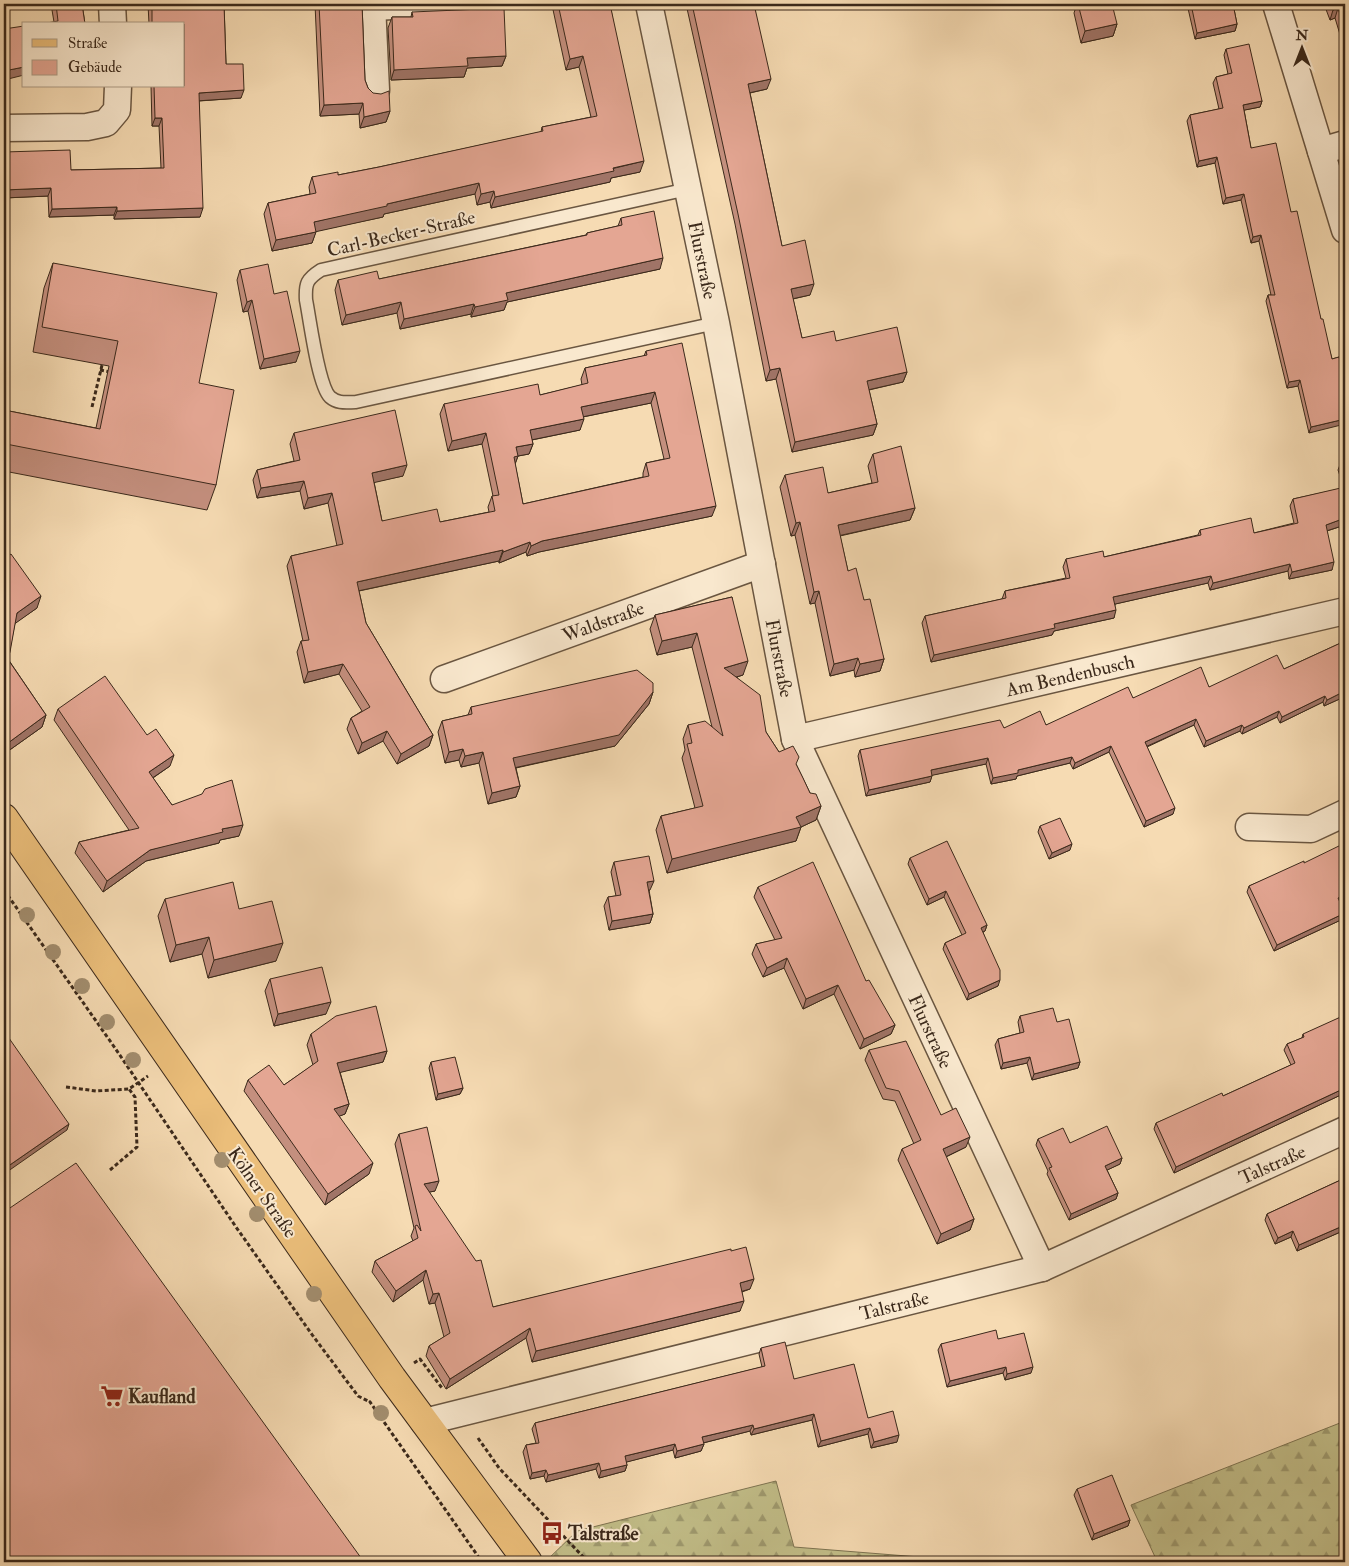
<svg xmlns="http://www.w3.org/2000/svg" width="1349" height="1566" font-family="'IM FELL Double Pica',serif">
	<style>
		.forest { fill: url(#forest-firs); stroke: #7e7452 }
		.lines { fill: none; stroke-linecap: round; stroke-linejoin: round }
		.lane-casing { stroke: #6a5641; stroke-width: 15 }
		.street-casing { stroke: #6a5641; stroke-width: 29 }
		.primary-casing { stroke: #3b291b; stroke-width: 30 }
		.path { stroke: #3b291b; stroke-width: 3; stroke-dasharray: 4 2.5; stroke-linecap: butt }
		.lane { stroke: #f9e8ce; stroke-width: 12 }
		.street { stroke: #f9e8ce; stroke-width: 26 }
		.primary { stroke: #ebbe7a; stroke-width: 28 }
		.tree { fill: #a28d6e }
		.wall { fill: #c48f7e; stroke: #3b291b; fill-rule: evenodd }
		.shaded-wall { fill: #a07467; stroke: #3b291b }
		.building { fill: #e4a693; stroke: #3b291b; fill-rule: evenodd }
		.labels { text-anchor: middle; stroke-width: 4; stroke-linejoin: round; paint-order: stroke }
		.street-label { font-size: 19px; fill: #3b291b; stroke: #f9e8ce }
		.poi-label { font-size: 19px; font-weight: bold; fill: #3b291b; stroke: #f9e8ce; text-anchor: start }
	</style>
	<defs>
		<pattern id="forest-firs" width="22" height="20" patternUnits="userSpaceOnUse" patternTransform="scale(1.25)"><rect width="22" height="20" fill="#c2be89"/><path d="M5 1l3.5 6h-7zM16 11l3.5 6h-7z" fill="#9f9a6f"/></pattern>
	</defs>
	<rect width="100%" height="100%" fill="#f6dbb3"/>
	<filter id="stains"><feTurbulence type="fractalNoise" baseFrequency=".004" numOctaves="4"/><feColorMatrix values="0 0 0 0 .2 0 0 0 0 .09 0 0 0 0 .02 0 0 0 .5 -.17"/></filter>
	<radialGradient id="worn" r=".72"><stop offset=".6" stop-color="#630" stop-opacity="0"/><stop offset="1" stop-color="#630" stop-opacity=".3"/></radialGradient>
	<!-- forest -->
	<g class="forest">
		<polygon points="1345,1421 1345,1562 1148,1562 1156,1559 1131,1505"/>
		<polygon points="776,1481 794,1547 982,1562 545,1562 577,1531"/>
	</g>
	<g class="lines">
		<defs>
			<path id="lane" d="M688,189l-367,81c-14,9 -16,13 -15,30 4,20 12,85 24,97 8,7 17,5 26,5l360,-79"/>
			<g id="street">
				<polyline points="112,4 113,24"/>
				<polyline points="372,4 376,90"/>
				<polyline points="649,4 716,323 795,739 1042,1268"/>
				<polyline points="1276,4 1345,230"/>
				<polyline points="372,7 437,4"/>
				<polyline points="4,128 87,127 106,123 117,110 118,86"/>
				<polyline points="1321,151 1345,144"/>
				<polyline points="444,679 762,564"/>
				<polyline points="795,739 1345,611"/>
				<polyline points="1249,827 1311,829 1345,813"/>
				<polyline points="424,1422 1042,1268 1345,1130"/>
			</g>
			<polyline id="primary" points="4,818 392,1378 528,1562"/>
		</defs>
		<!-- lane casing -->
		<use href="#lane" class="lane-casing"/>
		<!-- street casing -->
		<use href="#street" class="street-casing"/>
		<!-- primary casing -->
		<use href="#primary" class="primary-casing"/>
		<!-- path -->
		<g class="path">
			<polyline points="100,370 110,372"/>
			<polyline points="92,407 103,361"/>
			<polyline points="4,890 115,1048 236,1227 313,1336 358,1396 370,1402"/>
			<polyline points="66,1087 96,1091 129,1089 148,1076"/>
			<polyline points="110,1170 137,1147 135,1097 129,1089"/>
			<polyline points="414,1363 420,1359 442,1388"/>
			<polyline points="371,1401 370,1402 482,1562"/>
			<polyline points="478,1438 499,1468 588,1562"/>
		</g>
		<!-- lane -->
		<use href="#lane" class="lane"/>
		<!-- street -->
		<use href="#street" class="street"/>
		<!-- primary -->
		<use href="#primary" class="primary"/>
	</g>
	<!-- trees -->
	<g class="tree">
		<circle cx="27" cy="915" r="8"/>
		<circle cx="53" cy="952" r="8"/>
		<circle cx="82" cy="986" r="8"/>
		<circle cx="107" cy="1022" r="8"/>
		<circle cx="133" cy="1060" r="8"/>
		<circle cx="222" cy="1160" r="8"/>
		<circle cx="257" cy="1214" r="8"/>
		<circle cx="314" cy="1294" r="8"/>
		<circle cx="381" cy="1413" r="8"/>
	</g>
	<!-- wall -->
	<g class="wall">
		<polygon points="51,4 82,4 85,24 54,22"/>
		<polygon points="148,4 224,4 226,64 241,98 199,101 200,217 114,219 114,215 49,217 48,196 4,198 71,170 161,168 159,126 152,126 151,86 184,86 184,24 149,24"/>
		<polygon points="315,4 362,4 365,80 368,88 390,111 386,122 360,128 359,114 320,116"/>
		<polygon points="552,4 610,4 640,172 611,178 610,182 491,208 490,202 477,205 475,194 384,214 383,217 316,231 312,243 272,251 264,214 268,203 310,194 309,187 312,177 338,175 379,167 541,132 542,127 591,117 579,67 566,70 552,5"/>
		<polygon points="686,4 754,4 767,89 750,93 782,246 810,295 793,299 802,338 836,341 907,372 903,382 869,390 877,424 873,435 792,452 776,379 766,381 735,224"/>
		<polygon points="1077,4 1078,4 1117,24 1113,36 1081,43 1074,13"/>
		<polygon points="1187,4 1233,4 1237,24 1235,31 1195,39"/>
		<polygon points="1324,4 1345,4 1345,51 1335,18 1330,20"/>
		<polygon points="412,12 506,56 502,66 467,68 464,77 391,80 388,28 392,17 411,17"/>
		<polygon points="1226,49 1262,101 1260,107 1244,110 1251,148 1291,212 1332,359 1339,357 1309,433 1298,386 1287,388 1266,301 1268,295 1271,295 1259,241 1251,243 1241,200 1223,204 1215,163 1197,167 1187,121 1190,115 1219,109 1213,83 1216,77 1228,74 1224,55"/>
		<polygon points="621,218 660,269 507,302 504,310 471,317 471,314 400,329 397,313 342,325 335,290 338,280 379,279 586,235 587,233 618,226"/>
		<polygon points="53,263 199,383 216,485 207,510 4,471 4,410 96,428 109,366 33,352 44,288"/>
		<polygon points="240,270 274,294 296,362 260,369 248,311 243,312 237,280"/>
		<path d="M646,351l66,165 -173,36 -12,4 -1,-4 -27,11v-2l-140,30 7,32 67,112 -4,11 -32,18 -14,-23 -25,13 -11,-25 4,-11 11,-7 -23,-37 -35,9 -7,-31 4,-11h2l-16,-75 4,-10 46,-10 -9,-43 -24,6 -4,-18 -43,7 -4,-18 4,-10 37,-9 -4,-17 4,-11 109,43 -29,6 8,39 58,1 49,-10 -1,-5 4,-11h1l-11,-52 -34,7 -8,-37 4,-10 96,-9 42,-10 -1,-6 4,-11 59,-12zM651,403l13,56 -18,4 -3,10v4l-120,27 -8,-40 3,-8 11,-2 4,-10 -1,-4 48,-10 3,-13z"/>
		<polygon points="873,454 915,508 910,520 840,536 848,571 864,600 884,659 880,671 855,677 854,670 830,676 815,603 810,604 795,535 791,536 780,487 785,475 828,493 872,483 868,466"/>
		<polygon points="1345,461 1345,525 1327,531 1332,570 1289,579 1288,571 1210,590 1208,583 1115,604 1114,618 1054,631 1052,635 931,662 922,623 925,616 1002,599 1005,591 1066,578 1063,567 1066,559 1104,557 1198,535 1200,530 1254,533 1294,523 1290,506 1293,499 1344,488 1338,470 1341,462"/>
		<polygon points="4,559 37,608 15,623 8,659 46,715 42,727 4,754"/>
		<polygon points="732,597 743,675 737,677 766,732 779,752 796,764 810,793 821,806 816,820 801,827 796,841 667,873 656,830 661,816 695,808 682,758 685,750 683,739 688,725 712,727 692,647 657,655 650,629 655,615"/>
		<polygon points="1345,641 1345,699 1344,697 1324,706 1323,702 1280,723 1277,717 1242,734 1240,731 1204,747 1194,725 1147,747 1173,814 1144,827 1109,752 1073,769 1070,763 1017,776 1016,779 991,784 986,764 932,775 930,782 866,796 858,756 860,750 1004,728 1046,725 1133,698 1209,687 1284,669"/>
		<polygon points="653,692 649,704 615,746 516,768 520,786 516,797 488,804 479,763 461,767 459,760 445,763 438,732 442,721 468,715 471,707"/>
		<polygon points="58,709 170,766 153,778 172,805 239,836 220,840 219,843 146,861 103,892 75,853 79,842 129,830 54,720"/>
		<polygon points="1040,826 1070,850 1049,859 1038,832"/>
		<polygon points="910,858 987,925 985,931 983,932 998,986 967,1000 943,949 945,943 962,935 944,897 927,905 908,864"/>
		<polygon points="614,862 650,890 649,890 653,914 650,923 609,930 604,906 608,897 616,896 611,872"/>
		<polygon points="1304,863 1340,902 1343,919 1274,951 1247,892 1249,886"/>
		<polygon points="758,887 866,981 895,1025 891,1034 860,1049 834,994 803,1009 784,968 763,977 752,954 756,944 775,940 754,897"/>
		<polygon points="165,899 239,909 276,961 208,978 202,954 170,962 158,916"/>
		<polygon points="270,979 326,1014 274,1026 265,991"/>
		<polygon points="1020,1016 1057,1022 1080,1062 1078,1068 1032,1080 1027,1063 1001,1069 995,1045 998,1039 1020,1033 1018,1022"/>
		<polygon points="311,1034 387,1051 383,1062 340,1072 349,1104 345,1114 339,1116 369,1174 325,1205 244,1091 248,1080 284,1085 313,1065 307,1045"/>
		<polygon points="1303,1034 1345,1093 1174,1173 1154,1129 1156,1123 1223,1096 1291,1065 1284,1050 1287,1044 1302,1038"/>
		<polygon points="869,1050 941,1115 966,1147 946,1157 974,1219 970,1230 937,1244 898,1160 902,1149 914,1144 895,1101 883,1099 865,1060"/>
		<polygon points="431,1062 463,1088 460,1094 436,1100 429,1068"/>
		<polygon points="399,1134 435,1191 429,1192 493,1307 731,1251 750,1289 742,1292 740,1311 532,1362 526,1338 446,1389 426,1356 429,1346 444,1337 435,1303 429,1304 423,1280 393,1302 372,1272 375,1261 413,1241 411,1236 414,1228 395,1144"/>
		<polygon points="1038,1139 1070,1143 1122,1158 1120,1164 1107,1170 1118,1193 1116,1199 1069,1220 1047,1174 1048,1171 1036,1145"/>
		<polygon points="1345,1178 1345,1230 1297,1251 1291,1237 1275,1244 1265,1220 1267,1214"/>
		<polygon points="998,1339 1031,1373 1005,1380 1003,1373 947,1387 938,1350 941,1344"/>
		<polygon points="761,1348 794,1379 868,1418 897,1442 871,1448 868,1434 818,1447 812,1420 751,1435 750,1431 703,1443 704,1444 701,1451 675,1458 673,1450 626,1462 627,1465 625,1471 599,1478 596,1469 546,1482 544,1476 530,1479 523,1452 526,1445 536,1443 532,1429 535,1423 762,1367 759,1354"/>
		<polygon points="1077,1489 1130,1520 1128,1526 1092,1540 1074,1495"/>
	</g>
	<!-- shaded-wall -->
	<g class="shaded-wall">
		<polygon points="1338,8 1335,18 1330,20 1333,10"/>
		<polygon points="1117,24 1113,36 1081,43 1085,31"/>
		<polygon points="1237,24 1235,31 1195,39 1197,33"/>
		<polygon points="506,56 502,66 467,68 464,77 391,80 394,70 467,58"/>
		<polygon points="583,56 579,67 566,70 570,59"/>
		<polygon points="24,67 24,75 4,80 4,71"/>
		<polygon points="771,79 767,89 744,94 748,84"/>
		<polygon points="244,90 241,98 196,101 199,93"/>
		<polygon points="1262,101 1260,107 1240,111 1243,105"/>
		<polygon points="363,103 359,114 320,116 324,105"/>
		<polygon points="390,111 386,122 360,128 364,117"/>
		<polygon points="155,118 162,118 159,126 152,126"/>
		<polygon points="1217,157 1215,163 1197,167 1199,161"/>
		<polygon points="644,161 640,172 611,178 610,182 491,208 495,197"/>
		<polygon points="479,183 475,194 384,214 383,217 310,233 314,222 387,204"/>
		<polygon points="51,188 48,196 4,198 4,190"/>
		<polygon points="494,191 490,202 477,205 481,194"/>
		<polygon points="1244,194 1241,200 1223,204 1226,198"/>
		<polygon points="117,207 114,215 49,217 52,209"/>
		<polygon points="203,208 200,217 114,219 117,211"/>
		<polygon points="316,232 312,243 272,251 276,240"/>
		<polygon points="1261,235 1259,241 1251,243 1253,237"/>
		<polygon points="663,258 660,269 507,302 504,310 471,317 475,307 506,293"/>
		<polygon points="814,284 810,295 787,300 791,289"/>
		<polygon points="252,300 248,311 243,312 247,302"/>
		<polygon points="401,302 397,313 342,325 346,315"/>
		<polygon points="474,304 471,314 400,329 404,319"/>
		<polygon points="300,351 296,362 260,369 264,359"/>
		<polygon points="780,368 776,379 766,381 770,370"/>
		<polygon points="907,372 903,382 863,391 867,381"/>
		<polygon points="1300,380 1298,386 1287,388 1289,382"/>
		<polygon points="655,392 651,403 577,418 581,407"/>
		<polygon points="584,419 580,430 526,441 530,430"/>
		<polygon points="1345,419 1345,424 1309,433 1311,427"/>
		<polygon points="877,424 873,435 792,452 795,442"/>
		<polygon points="486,433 482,444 448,451 452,441"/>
		<polygon points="533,444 529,454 518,456 514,467 510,468 516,447"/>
		<polygon points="407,465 403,476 368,484 372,473"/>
		<polygon points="304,481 300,491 257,498 261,488"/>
		<polygon points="332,493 328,503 304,509 308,498"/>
		<polygon points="716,506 712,516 539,552 527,556 531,546 542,541"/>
		<polygon points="915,508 910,520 833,537 838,525"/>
		<polygon points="1345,518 1345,525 1323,532 1326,525"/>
		<polygon points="800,522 795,535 791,536 796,523"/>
		<polygon points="530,542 526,552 499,563 503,552"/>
		<polygon points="503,550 499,561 353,592 357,582"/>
		<polygon points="1334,562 1332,570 1289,579 1292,572"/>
		<polygon points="1290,564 1288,571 1210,590 1213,583"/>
		<polygon points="1211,576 1208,583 1111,605 1113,597"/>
		<polygon points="819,591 815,603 810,604 814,592"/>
		<polygon points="41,596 37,608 13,625 17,613"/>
		<polygon points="1116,610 1114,618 1054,631 1052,635 931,662 934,655 1054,624"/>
		<polygon points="697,633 692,647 657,655 662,641"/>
		<polygon points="10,652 6,663 5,655"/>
		<polygon points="858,658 854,670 830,676 834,664"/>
		<polygon points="884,659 880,671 855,677 860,664"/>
		<polygon points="748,661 743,675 719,682 724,668"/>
		<polygon points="343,664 339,674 304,683 308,672"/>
		<polygon points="1345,691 1344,697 1324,706 1327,700"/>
		<polygon points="653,692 649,704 615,746 509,769 513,758"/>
		<polygon points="1325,696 1323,702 1280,723 1282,717"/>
		<polygon points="1279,711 1277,717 1242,734 1244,728"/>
		<polygon points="46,715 42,727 4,754 8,743"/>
		<polygon points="1196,719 1194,725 1143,748 1145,742"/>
		<polygon points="1242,725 1240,731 1204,747 1206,741"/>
		<polygon points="387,731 383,741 358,754 362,743"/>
		<polygon points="433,735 429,746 397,764 401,754"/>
		<polygon points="1111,746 1109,752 1073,769 1075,763"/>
		<polygon points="463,749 459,760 445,763 449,752"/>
		<polygon points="483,752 479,763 461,767 465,756"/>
		<polygon points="174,755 170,766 145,783 149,772"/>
		<polygon points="1072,757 1070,763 1017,776 1016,779 991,784 993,778 1018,770"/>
		<polygon points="988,758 986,764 929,776 931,770"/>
		<polygon points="932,776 930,782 866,796 869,790"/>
		<polygon points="520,786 516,797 488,804 492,793"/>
		<polygon points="821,806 816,820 801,827 796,841 667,873 672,859 796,817"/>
		<polygon points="1175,808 1173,814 1144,827 1146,821"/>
		<polygon points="243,825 239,836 220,840 219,843 146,861 103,892 107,881 150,850 222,829"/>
		<polygon points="1072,844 1070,850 1049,859 1052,853"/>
		<polygon points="654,881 650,890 644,891 647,882"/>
		<polygon points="946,891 944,897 927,905 929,899"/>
		<polygon points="1345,895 1345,900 1335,904 1338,898"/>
		<polygon points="1345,913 1343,919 1274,951 1277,945"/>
		<polygon points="653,914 650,923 609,930 612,921"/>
		<polygon points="987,925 985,931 979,934 981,928"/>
		<polygon points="209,937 202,954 170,962 176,945"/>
		<polygon points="283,943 276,961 208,978 214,960"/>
		<polygon points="787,958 784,968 763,977 767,968"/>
		<polygon points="1000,980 998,986 967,1000 969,994"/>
		<polygon points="838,985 834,994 803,1009 806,999"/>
		<polygon points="331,1002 326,1014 274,1026 278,1014"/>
		<polygon points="895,1025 891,1034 860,1049 864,1039"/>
		<polygon points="387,1051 383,1062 334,1074 337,1063"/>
		<polygon points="1030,1057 1027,1063 1001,1069 1003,1063"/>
		<polygon points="1080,1062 1078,1068 1032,1080 1034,1074"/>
		<polygon points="463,1088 460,1094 436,1100 438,1094"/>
		<polygon points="1345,1088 1345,1093 1174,1173 1176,1167"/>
		<polygon points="349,1104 345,1114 330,1120 334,1109"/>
		<polygon points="69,1124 67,1130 4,1174 4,1169"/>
		<polygon points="970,1137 966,1147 939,1160 943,1149"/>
		<polygon points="1122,1158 1120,1164 1103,1172 1105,1166"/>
		<polygon points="373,1163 369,1174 325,1205 328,1194"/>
		<polygon points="439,1181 435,1191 420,1194 424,1184"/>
		<polygon points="1118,1193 1116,1199 1069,1220 1071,1214"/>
		<polygon points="974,1219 970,1230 937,1244 941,1234"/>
		<polygon points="1345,1225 1345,1230 1297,1251 1299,1245"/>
		<polygon points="1293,1231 1291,1237 1275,1244 1278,1238"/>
		<polygon points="426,1270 423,1280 393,1302 396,1291"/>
		<polygon points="754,1279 750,1289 736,1293 740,1283"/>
		<polygon points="439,1293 435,1303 429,1304 433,1294"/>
		<polygon points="744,1301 740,1311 532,1362 536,1351"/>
		<polygon points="530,1328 526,1338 446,1389 450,1379"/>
		<polygon points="1006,1367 1003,1373 947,1387 950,1381"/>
		<polygon points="1033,1367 1031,1373 1005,1380 1007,1374"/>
		<polygon points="814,1414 812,1420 751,1435 754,1429"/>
		<polygon points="753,1425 750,1431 699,1444 702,1437"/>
		<polygon points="870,1428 868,1434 818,1447 821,1441"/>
		<polygon points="899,1435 897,1442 871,1448 874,1442"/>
		<polygon points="675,1444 673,1450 623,1463 625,1456"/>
		<polygon points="704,1444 701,1451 675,1458 677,1451"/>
		<polygon points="599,1463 596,1469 546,1482 548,1475"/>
		<polygon points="627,1465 625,1471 599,1478 601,1471"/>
		<polygon points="546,1470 544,1476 530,1479 532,1473"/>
		<polygon points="1130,1520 1128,1526 1092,1540 1094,1534"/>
	</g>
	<!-- building -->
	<g class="building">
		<polygon points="56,4 82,4 85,24 41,24 58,21"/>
		<polygon points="152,4 224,4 226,64 243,64 244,90 199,93 203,208 117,211 117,207 52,209 51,188 4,190 4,152 70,150 71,170 164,168 162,118 155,118 154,86 184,86 184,24 152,24"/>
		<polygon points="319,4 362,4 365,80 368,88 373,93 381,94 389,91 390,111 364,117 363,103 324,105"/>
		<polygon points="558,4 610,4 644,161 613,168 614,171 495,197 494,191 481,194 479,183 387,204 387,206 314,222 316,232 276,240 268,203 316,193 312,177 338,172 338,175 379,167 543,131 542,127 597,116 583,56 570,59"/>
		<polygon points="692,4 754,4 771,79 748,84 782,246 805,240 814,284 791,289 802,338 834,331 836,341 897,327 907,372 867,381 877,424 795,442 780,368 770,370 738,214"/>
		<polygon points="1078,4 1112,4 1117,24 1085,31"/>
		<polygon points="1191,4 1233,4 1237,24 1197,33"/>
		<polygon points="1331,4 1345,4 1345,30 1338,8 1333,10"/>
		<polygon points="504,8 506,56 467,58 468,66 394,70 392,17 413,17 412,12"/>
		<polygon points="24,26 24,67 4,71 4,29"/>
		<polygon points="1249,44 1262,101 1243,105 1251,148 1276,143 1291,212 1297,211 1321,319 1323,319 1332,359 1339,357 1345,384 1345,419 1311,427 1300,380 1289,382 1268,295 1275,295 1261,235 1253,237 1244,194 1226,198 1217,157 1199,161 1190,115 1223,108 1216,77 1232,73 1226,49"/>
		<polygon points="654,211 663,258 506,293 508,300 475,307 474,304 404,319 401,302 346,315 338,280 377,271 379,279 587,235 587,233 622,225 621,218"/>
		<polygon points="53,263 217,293 199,383 234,390 216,485 6,444 4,457 4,410 100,429 118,341 42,327"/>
		<polygon points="268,264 274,294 287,291 300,351 264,359 252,300 247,302 240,270"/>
		<path d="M682,343l34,163 -174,35 -11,5 -1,-4 -27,10v-2l-146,32 9,41 67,112 -32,19 -14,-23 -25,12 -11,-25 19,-11 -27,-43 -35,8 -7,-31 8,-1 -18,-84 52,-12 -11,-51 -24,5 -4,-17 -43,7 -4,-18 43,-10 -6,-27 101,-23 12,55 -35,8 10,48 55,-12 3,13 55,-11 -3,-15 7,-1 -13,-62 -34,8 -8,-37 94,-20 2,11 48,-12 -3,-15 62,-13 -1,-4zM655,392l15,66 -24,5 3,13 -126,28 -9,-47 4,-1 -2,-9 17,-3 -3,-14 54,-11 -3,-12z"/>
		<polygon points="901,446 915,508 838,525 848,571 856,568 864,600 870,599 884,659 860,664 858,658 834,664 819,591 814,592 800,522 796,523 785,475 823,467 828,493 878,482 873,454"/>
		<polygon points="1345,461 1345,476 1341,462"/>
		<polygon points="1345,487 1345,518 1326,525 1334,562 1292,572 1290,564 1213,583 1211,576 1113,597 1116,610 1054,624 1055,628 934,655 925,616 1006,598 1005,591 1070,578 1066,559 1103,551 1104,557 1201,535 1200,530 1251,518 1254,533 1298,523 1293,499"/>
		<polygon points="11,554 41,596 17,613 10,652 5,655 46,715 8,743 4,737 4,559"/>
		<polygon points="732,597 748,661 724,668 760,695 766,732 779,752 793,746 799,757 796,764 803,778 810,793 816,794 821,806 796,817 801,827 672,859 661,816 703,806 687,744 692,743 688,725 705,721 723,736 697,633 662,641 655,615"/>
		<polygon points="1345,641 1345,691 1327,700 1325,696 1282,717 1279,711 1244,728 1242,725 1206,741 1196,719 1145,742 1175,808 1146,821 1111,746 1075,763 1072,757 1018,770 1018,773 993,778 988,758 931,770 932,776 869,790 860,750 1000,720 1004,728 1040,711 1046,725 1128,687 1133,698 1201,667 1209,687 1277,655 1284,669"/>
		<polygon points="637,670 653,683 653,692 619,735 513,758 520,786 492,793 483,752 465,756 463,749 449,752 442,721 472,714 471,707"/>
		<polygon points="105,676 147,735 156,729 174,755 149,772 172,805 202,794 205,789 232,780 243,825 222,829 223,832 150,850 107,881 79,842 139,828 58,709"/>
		<polygon points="1060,818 1072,844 1052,853 1040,826"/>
		<polygon points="947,841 987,925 981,928 1000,970 1000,980 969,994 945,943 966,933 946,891 929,899 910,858"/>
		<polygon points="1345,843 1345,895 1338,898 1345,913 1277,945 1249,886 1304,861 1304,863"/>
		<polygon points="649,856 654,881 647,882 653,914 612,921 608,897 621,895 614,862"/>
		<polygon points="813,862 866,981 869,980 895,1025 864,1039 838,985 806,999 787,958 767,968 756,944 782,938 758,887"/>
		<polygon points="233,882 239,909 272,901 283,943 214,960 209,937 176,945 165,899"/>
		<polygon points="322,967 331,1002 278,1014 270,979"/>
		<polygon points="376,1006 387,1051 337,1063 349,1104 334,1109 373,1163 328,1194 248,1080 269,1065 284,1085 318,1061 311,1034 336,1016"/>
		<polygon points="1053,1008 1057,1022 1069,1019 1080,1062 1034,1074 1030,1057 1003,1063 998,1039 1024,1032 1020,1016"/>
		<polygon points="1345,1015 1345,1088 1176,1167 1156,1123 1222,1093 1223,1096 1295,1063 1287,1044 1304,1037 1303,1034"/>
		<polygon points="4,1031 69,1124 4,1169"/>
		<polygon points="906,1041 941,1115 956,1108 970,1137 943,1149 974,1219 941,1234 902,1149 921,1140 899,1091 886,1088 869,1050"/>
		<polygon points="455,1057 463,1088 438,1094 431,1062"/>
		<polygon points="1107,1126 1122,1158 1105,1166 1118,1193 1071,1214 1049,1168 1052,1167 1038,1139 1063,1128 1070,1143"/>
		<polygon points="427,1127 439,1181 424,1184 476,1261 481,1260 493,1307 731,1249 731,1251 746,1247 754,1279 740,1283 744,1301 536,1351 530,1328 450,1379 429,1346 450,1333 439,1293 433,1294 426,1270 396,1291 375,1261 418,1238 415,1226 417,1225 421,1231 399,1134"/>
		<polygon points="76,1163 364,1562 4,1562 4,1212"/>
		<polygon points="1345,1178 1345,1225 1299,1245 1293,1231 1278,1238 1267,1214"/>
		<polygon points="996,1330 998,1339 1024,1333 1033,1367 1007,1374 1006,1367 950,1381 941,1344"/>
		<polygon points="785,1342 794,1379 854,1364 868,1418 893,1411 899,1435 874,1442 870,1428 821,1441 814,1414 754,1429 753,1425 702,1437 704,1444 677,1451 675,1444 625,1456 627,1465 601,1471 599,1463 548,1475 546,1470 532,1473 526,1445 539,1443 535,1423 765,1366 761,1348"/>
		<polygon points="1112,1475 1130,1520 1094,1534 1077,1489"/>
	</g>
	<!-- icons -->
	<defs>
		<symbol id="supermarket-bare" viewBox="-9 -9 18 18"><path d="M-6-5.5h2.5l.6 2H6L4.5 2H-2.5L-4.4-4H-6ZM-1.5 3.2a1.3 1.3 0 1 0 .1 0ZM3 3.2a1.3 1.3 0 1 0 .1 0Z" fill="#8f2418" stroke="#f9e8ce" stroke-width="2.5" paint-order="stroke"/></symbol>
		<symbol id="bus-bare" viewBox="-9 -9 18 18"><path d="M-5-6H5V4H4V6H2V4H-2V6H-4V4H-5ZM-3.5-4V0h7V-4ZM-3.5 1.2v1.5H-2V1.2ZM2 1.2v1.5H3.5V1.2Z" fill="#8f2418" stroke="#f9e8ce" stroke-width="2.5" paint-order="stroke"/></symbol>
	</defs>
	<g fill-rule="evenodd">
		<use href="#supermarket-bare" x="96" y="1380" width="32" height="32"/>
		<use href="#bus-bare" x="536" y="1517" width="32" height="32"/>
	</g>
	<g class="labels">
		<!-- street labels -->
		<g class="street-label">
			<text transform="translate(401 233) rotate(-13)" y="7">Carl-Becker-Straße</text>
			<text transform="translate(703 260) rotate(78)" y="7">Flurstraße</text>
			<text transform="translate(603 621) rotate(-20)" y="7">Waldstraße</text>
			<text transform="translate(780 658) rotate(79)" y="7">Flurstraße</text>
			<text transform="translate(1070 675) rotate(-13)" y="7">Am Bendenbusch</text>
			<text transform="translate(931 1031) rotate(65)" y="7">Flurstraße</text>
			<text transform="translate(1272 1164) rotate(-24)" y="7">Talstraße</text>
			<text transform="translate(263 1192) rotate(55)" y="7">Kölner Straße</text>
			<text transform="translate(894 1305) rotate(-14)" y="7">Talstraße</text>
		</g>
		<!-- poi labels -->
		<g class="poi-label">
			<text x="128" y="1403">Kaufland</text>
			<text x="568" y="1540">Talstraße</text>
		</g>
	</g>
	<!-- margin -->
	<rect width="1349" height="1566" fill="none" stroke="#f6dbb3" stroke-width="20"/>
	<rect x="5" y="5" width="1339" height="1556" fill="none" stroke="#3b291b" stroke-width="2.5"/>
	<rect x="10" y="10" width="1329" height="1546" fill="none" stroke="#3b291b"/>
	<!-- legend -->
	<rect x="22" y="22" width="162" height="65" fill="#f9e8ce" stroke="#ad9c86"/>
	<rect x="32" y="39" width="25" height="8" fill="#ebbe7a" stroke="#ad9c86"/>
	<text x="68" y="48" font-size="15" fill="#3b291b">Straße</text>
	<rect x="32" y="60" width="25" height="15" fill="#e4a693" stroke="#ad9c86"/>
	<text x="68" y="72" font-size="15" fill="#3b291b">Gebäude</text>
	<!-- north arrow -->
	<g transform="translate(1302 48)" stroke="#f9e8ce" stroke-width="4" paint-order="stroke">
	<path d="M0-4L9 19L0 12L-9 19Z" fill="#3b291b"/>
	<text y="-8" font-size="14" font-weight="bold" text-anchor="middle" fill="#3b291b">N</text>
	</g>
	<rect width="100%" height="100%" filter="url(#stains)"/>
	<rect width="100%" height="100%" fill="url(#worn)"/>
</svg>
